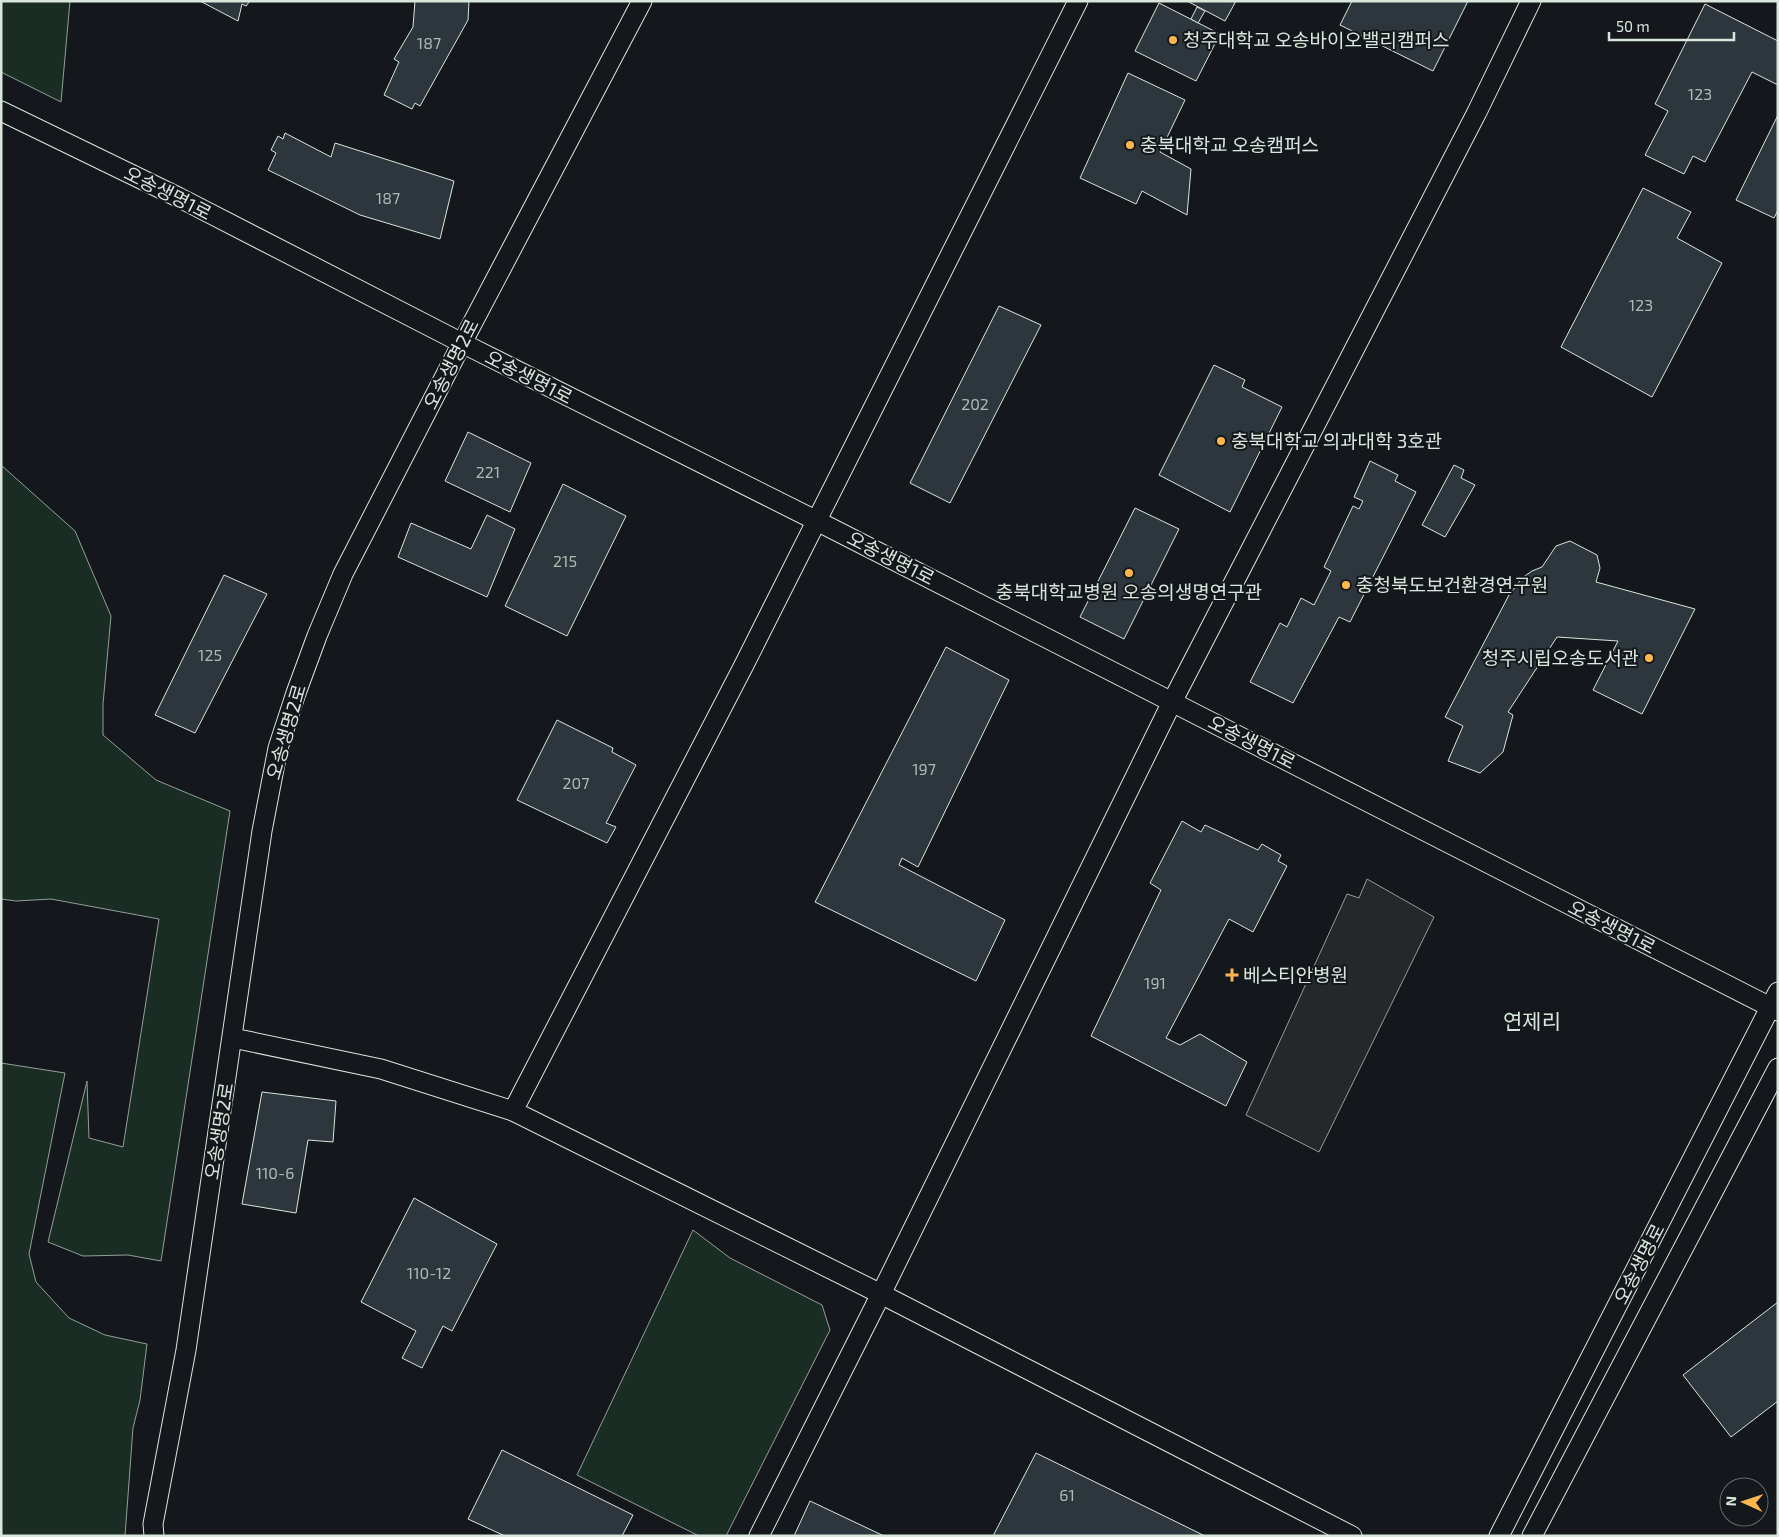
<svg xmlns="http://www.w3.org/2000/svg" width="1779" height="1537" font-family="'Exo 2','Noto Sans KR',sans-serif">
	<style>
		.green { fill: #1a2d24; stroke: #939e99 }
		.parking { fill: #24282b; stroke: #939e99 }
		.building { fill: #2c363c; stroke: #d8e6dc }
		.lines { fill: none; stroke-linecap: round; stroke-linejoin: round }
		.minor-casing { stroke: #d8e6dc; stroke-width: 21 }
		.minor { stroke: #14181c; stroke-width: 19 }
		.poi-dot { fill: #ffb74d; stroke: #14181c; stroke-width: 2 }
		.labels { text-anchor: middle; stroke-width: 4; stroke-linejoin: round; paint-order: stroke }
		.number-label { font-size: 16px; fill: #adbab4 }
		.poi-label { font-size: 19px; fill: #d8e6dc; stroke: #14181c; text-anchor: start }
		.street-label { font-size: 19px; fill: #d8e6dc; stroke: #14181c }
		.quarter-label { font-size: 21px; fill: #d8e6dc; stroke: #14181c }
	</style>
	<rect width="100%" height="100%" fill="#14181c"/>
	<!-- green -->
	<g class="green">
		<polygon points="1,1 70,1 61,102 1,72"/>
		<polygon points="1,465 75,531 111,616 103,704 103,735 156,780 230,811 161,1261 128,1255 83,1256 48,1242 87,1081 89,1138 123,1147 159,919 51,899 16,901 1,899"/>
		<polygon points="1,1063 65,1073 29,1254 36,1282 69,1318 105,1335 147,1344 140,1400 133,1428 125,1536 1,1536"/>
		<polygon points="693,1230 730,1258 822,1305 830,1330 726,1536 699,1536 577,1475"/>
	</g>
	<!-- parking -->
	<polygon class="parking" points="1367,879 1434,917 1319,1152 1246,1115 1347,894 1359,898"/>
	<!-- building -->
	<g class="building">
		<polygon points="200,1 250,1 246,6 242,4 238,21"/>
		<polygon points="415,1 469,1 468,20 420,106 415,103 412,109 384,95 399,62 394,59 413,27"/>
		<polygon points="1187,1 1236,1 1225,21"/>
		<polygon points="1352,1 1468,1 1433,71 1340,25"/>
		<polygon points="1159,3 1220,34 1196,81 1135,51"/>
		<polygon points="1705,4 1778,41 1778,85 1752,72 1705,162 1693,156 1684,174 1645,155 1668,111 1655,104"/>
		<polygon points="1197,7 1205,11 1198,23 1191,19"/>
		<polygon points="1128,73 1185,100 1160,152 1191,169 1187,215 1142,191 1136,204 1080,178"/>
		<polygon points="1778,115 1778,210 1774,218 1736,200"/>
		<polygon points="285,133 331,157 335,143 454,181 440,239 360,215 268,170 276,153 271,150 278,136 283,139"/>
		<polygon points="1643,188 1691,212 1677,238 1722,263 1652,397 1561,347"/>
		<polygon points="999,306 1041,325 950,503 910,483"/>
		<polygon points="1214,365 1245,380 1242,387 1282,407 1230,512 1159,475"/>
		<polygon points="468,432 531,463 510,512 445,481"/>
		<polygon points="1370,461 1398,475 1395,481 1416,492 1350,622 1339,617 1293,703 1250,682 1280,623 1287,627 1301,598 1314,605 1331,571 1324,567 1353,506 1359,509 1363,501 1354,497"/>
		<polygon points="1454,465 1464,470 1461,478 1475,485 1445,537 1422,525"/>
		<polygon points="563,484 626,516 567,636 505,606"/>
		<polygon points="1135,508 1179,529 1124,639 1080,617"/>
		<polygon points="487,515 515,529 487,597 398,557 411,523 471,549"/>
		<polygon points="1570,541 1597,555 1600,568 1596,582 1695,609 1642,714 1593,690 1618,641 1557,637 1508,712 1513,715 1503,752 1480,773 1448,761 1463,726 1445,717 1509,595 1522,578 1532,571 1542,567 1556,546"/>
		<polygon points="224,575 267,594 195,733 155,715"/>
		<polygon points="946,647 1009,680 918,867 902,858 899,865 1005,920 976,981 815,902"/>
		<polygon points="557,720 613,748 612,752 636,765 606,823 616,827 607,843 517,800"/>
		<polygon points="1182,821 1201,832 1205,825 1258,850 1262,844 1281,855 1278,861 1287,866 1253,932 1229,919 1166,1038 1180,1045 1200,1034 1247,1062 1226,1106 1091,1036 1161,890 1150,883"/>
		<polygon points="262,1092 336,1101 333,1142 308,1140 296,1213 242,1204"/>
		<polygon points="414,1198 497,1244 452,1331 443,1326 422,1368 402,1358 416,1331 361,1302"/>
		<polygon points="1778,1302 1778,1401 1731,1437 1683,1375"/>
		<polygon points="502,1450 633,1515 622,1536 505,1536 468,1519"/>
		<polygon points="1036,1453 1205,1536 993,1536"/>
		<polygon points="810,1501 884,1536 794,1536"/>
	</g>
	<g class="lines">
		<defs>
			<g id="minor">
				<polyline points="1,111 178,197 462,343 817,521 1778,1011"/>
				<polyline points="233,1038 381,1069 513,1111 881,1294 1352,1536"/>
				<polyline points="513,1111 744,665 1078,1"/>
				<polyline points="154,1536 153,1524 186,1350 262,831 278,748 296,693 317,636 343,574 462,343 642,1"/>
				<polyline points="759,1536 881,1294 1172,702 1477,112 1531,1"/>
				<polyline points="1499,1536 1778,992"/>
				<polyline points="1532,1536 1778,1068"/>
			</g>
		</defs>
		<!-- minor casing -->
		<use href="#minor" class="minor-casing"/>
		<!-- minor -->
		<use href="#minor" class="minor"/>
	</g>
	<!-- markers -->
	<g class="poi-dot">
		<circle cx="1173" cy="40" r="5"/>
		<circle cx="1130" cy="145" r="5"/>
		<circle cx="1221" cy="441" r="5"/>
		<circle cx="1129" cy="573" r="5"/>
		<circle cx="1346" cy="585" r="5"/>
		<circle cx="1649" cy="658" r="5"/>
		<path d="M1229.5 967.5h5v5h5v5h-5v5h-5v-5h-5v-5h5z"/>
	</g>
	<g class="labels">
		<!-- number labels -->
		<g class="number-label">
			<text x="429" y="49">187</text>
			<text x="1700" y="100">123</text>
			<text x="388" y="204">187</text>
			<text x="1641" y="311">123</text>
			<text x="975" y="410">202</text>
			<text x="488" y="478">221</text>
			<text x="565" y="567">215</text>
			<text x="210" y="661">125</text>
			<text x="924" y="775">197</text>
			<text x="576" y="789">207</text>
			<text x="1155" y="989">191</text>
			<text x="275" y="1179">110-6</text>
			<text x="429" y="1279">110-12</text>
			<text x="1067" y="1501">61</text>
		</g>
		<!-- poi labels -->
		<g class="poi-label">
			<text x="1183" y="47">청주대학교 오송바이오밸리캠퍼스</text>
			<text x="1140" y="152">충북대학교 오송캠퍼스</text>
			<text x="1231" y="448">충북대학교 의과대학 3호관</text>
			<text x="1356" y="592">충청북도보건환경연구원</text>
			<text x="1129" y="599" text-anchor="middle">충북대학교병원 오송의생명연구관</text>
			<text x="1639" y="665" text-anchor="end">청주시립오송도서관</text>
			<text x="1243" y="982">베스티안병원</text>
		</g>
		<!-- street labels -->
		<g class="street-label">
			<text transform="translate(168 193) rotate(27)" y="7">오송생명1로</text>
			<text transform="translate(451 364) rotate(-63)" y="7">오송생명2로</text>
			<text transform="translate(529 377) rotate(27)" y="7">오송생명1로</text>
			<text transform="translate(891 558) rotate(27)" y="7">오송생명1로</text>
			<text transform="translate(286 732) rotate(-74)" y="7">오송생명2로</text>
			<text transform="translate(1252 742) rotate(27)" y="7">오송생명1로</text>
			<text transform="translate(1612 927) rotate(27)" y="7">오송생명1로</text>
			<text transform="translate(219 1131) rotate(-81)" y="7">오송생명2로</text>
			<text transform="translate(1639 1264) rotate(-63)" y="7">오송생명로</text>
		</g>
		<!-- quarter labels -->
		<g class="quarter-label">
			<text x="1532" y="1029">연제리</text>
		</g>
	</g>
	<!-- border -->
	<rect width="1779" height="1537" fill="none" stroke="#d8e6dc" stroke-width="5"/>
	<!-- north arrow -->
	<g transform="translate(1744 1502) rotate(273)"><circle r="24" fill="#14181c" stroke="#626a69"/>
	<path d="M0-4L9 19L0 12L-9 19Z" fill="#ffb74d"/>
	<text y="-8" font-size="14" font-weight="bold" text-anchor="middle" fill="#d8e6dc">N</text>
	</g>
	<!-- scale -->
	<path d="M1609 32v8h125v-8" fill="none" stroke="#d8e6dc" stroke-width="2.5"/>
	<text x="1616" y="32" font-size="15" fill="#d8e6dc" stroke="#14181c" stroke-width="4" paint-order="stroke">50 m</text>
</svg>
